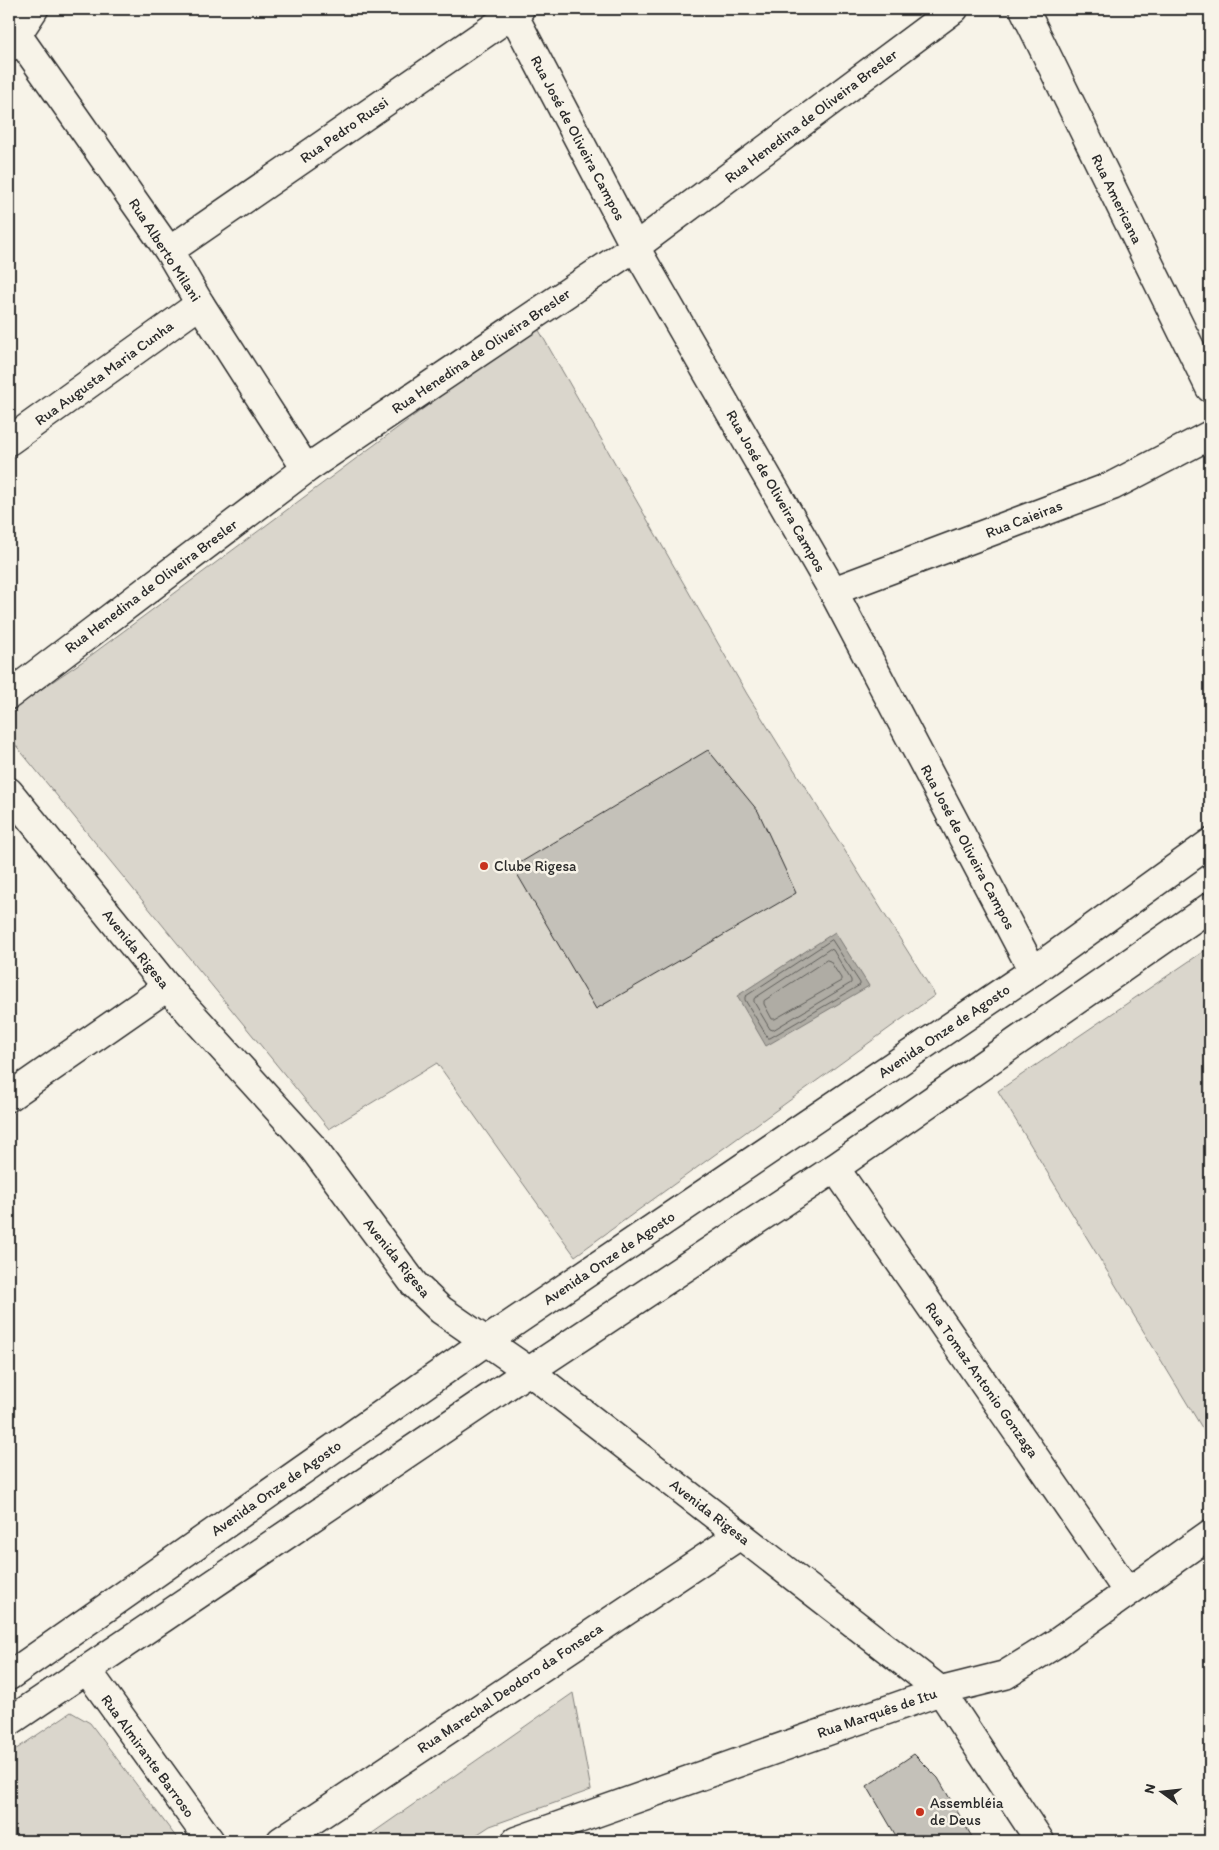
<svg xmlns="http://www.w3.org/2000/svg" width="1219" height="1850" font-family="Itim,sans-serif">
	<style>
		.green { fill: #dad6cc; stroke: #82807c }
		.water { fill: #afaca4; stroke: #7a7874 }
		.lines { fill: none; stroke-linecap: round; stroke-linejoin: round }
		.shore { stroke: #605f5b; stroke-width: 1 }
		.building { fill: #c4c1b9; stroke: #2b2b2b }
		.street-casing { stroke: #2b2b2b; stroke-width: 31 }
		.secondary-casing { stroke: #2b2b2b; stroke-width: 31 }
		.street { stroke: #f7f3e8; stroke-width: 28 }
		.secondary { stroke: #f7f3e8; stroke-width: 28 }
		.poi-dot { fill: #c8321e; stroke: #f7f3e8; stroke-width: 2 }
		.labels { text-anchor: middle; stroke-width: 5; stroke-linejoin: round; paint-order: stroke }
		.street-label { font-size: 15px; fill: #2b2b2b; stroke: #f7f3e8 }
		.poi-label { font-size: 15px; fill: #2b2b2b; stroke: #f7f3e8; text-anchor: start }
	</style>
	<rect width="100%" height="100%" fill="#f7f3e8"/>
	<filter id="ink" filterUnits="userSpaceOnUse"><feTurbulence type="fractalNoise" baseFrequency=".02" numOctaves="2"/><feDisplacementMap in="SourceGraphic" scale="10" xChannelSelector="R" yChannelSelector="G"/><feConvolveMatrix kernelMatrix="1 2 1 2 8 2 1 2 1" color-interpolation-filters="sRGB"/></filter>
	<g filter="url(#ink)">
		<!-- green -->
		<g class="green">
			<polygon points="536,325 747,694 935,995 575,1256 437,1063 329,1129 9,737 9,711 86,659"/>
			<polygon points="1210,947 1210,1441 998,1091"/>
			<polygon points="573,1693 591,1790 490,1826 467,1841 361,1841"/>
			<polygon points="71,1712 90,1723 179,1841 9,1841 9,1754"/>
		</g>
		<!-- water -->
		<polygon class="water" points="835,932 869,986 766,1046 737,996"/>
		<g class="lines">
			<!-- shore -->
			<g class="shore">
				<polygon points="832,940 860,983 860,985 770,1038 768,1038 745,1000 745,997"/>
				<polygon points="830,949 833,950 851,980 851,983 773,1030 770,1029 754,1002 754,999"/>
				<polygon points="827,960 830,961 841,978 841,981 775,1019 772,1019 764,1004 764,1001"/>
			</g>
		</g>
		<!-- building -->
		<g class="building">
			<polygon points="708,750 758,811 796,893 596,1009 513,867"/>
			<polygon points="914,1754 938,1778 972,1837 965,1841 899,1841 867,1786"/>
		</g>
		<g class="lines">
			<defs>
				<g id="street">
					<polyline points="1024,9 1210,388"/>
					<polyline points="513,14 635,247 833,591 1033,971"/>
					<polyline points="18,36 169,251 200,304 306,469"/>
					<polyline points="169,251 520,9"/>
					<polyline points="9,441 200,304"/>
					<polyline points="833,591 1112,486 1210,435"/>
					<polyline points="9,695 306,469 635,247 954,9"/>
					<polyline points="9,792 167,987 313,1148 414,1284 441,1310 529,1371 941,1691 1040,1841"/>
					<polyline points="9,1097 167,987"/>
					<polyline points="835,1168 1128,1592"/>
					<polyline points="87,1670 210,1841"/>
					<polyline points="281,1841 740,1535"/>
					<polyline points="516,1841 941,1691 1005,1675 1058,1642 1210,1534"/>
				</g>
				<g id="secondary">
					<polyline points="9,47 34,9"/>
					<polyline points="9,1676 485,1342 1033,971 1210,843"/>
					<polyline points="9,1722 529,1371 835,1168 1210,907"/>
				</g>
			</defs>
			<!-- street casing -->
			<use href="#street" class="street-casing"/>
			<!-- secondary casing -->
			<use href="#secondary" class="secondary-casing"/>
			<!-- street -->
			<use href="#street" class="street"/>
			<!-- secondary -->
			<use href="#secondary" class="secondary"/>
		</g>
	</g>
	<!-- markers -->
	<g class="poi-dot">
		<circle cx="484" cy="866" r="5"/>
		<circle cx="920" cy="1812" r="5"/>
	</g>
	<g class="labels">
		<!-- street labels -->
		<g class="street-label">
			<text transform="translate(811 116) rotate(-37)" y="5">Rua Henedina de Oliveira Bresler</text>
			<text transform="translate(344 130) rotate(-35)" y="5">Rua Pedro Russi</text>
			<text transform="translate(578 138) rotate(62)" y="5">Rua José de Oliveira Campos</text>
			<text transform="translate(1117 199) rotate(64)" y="5">Rua Americana</text>
			<text transform="translate(165 250) rotate(57)" y="5">Rua Alberto Milani</text>
			<text transform="translate(481 351) rotate(-34)" y="5">Rua Henedina de Oliveira Bresler</text>
			<text transform="translate(104 373) rotate(-36)" y="5">Rua Augusta Maria Cunha</text>
			<text transform="translate(776 491) rotate(60)" y="5">Rua José de Oliveira Campos</text>
			<text transform="translate(1024 519) rotate(-21)" y="5">Rua Caieiras</text>
			<text transform="translate(151 586) rotate(-37)" y="5">Rua Henedina de Oliveira Bresler</text>
			<text transform="translate(968 847) rotate(62)" y="5">Rua José de Oliveira Campos</text>
			<text transform="translate(136 949) rotate(51)" y="5">Avenida Rigesa</text>
			<text transform="translate(944 1031) rotate(-34)" y="5">Avenida Onze de Agosto</text>
			<text transform="translate(397 1258) rotate(51)" y="5">Avenida Rigesa</text>
			<text transform="translate(609 1258) rotate(-34)" y="5">Avenida Onze de Agosto</text>
			<text transform="translate(982 1380) rotate(55)" y="5">Rua Tomaz Antonio Gonzaga</text>
			<text transform="translate(276 1488) rotate(-35)" y="5">Avenida Onze de Agosto</text>
			<text transform="translate(710 1512) rotate(38)" y="5">Avenida Rigesa</text>
			<text transform="translate(510 1688) rotate(-34)" y="5">Rua Marechal Deodoro da Fonseca</text>
			<text transform="translate(877 1713) rotate(-19)" y="5">Rua Marquês de Itu</text>
			<text transform="translate(148 1756) rotate(54)" y="5">Rua Almirante Barroso</text>
		</g>
		<!-- poi labels -->
		<g class="poi-label">
			<text x="494" y="871">Clube Rigesa</text>
			<text x="930" y="1808">Assembléia<tspan x="930" dy="17">de Deus</tspan></text>
		</g>
	</g>
	<!-- margin -->
	<rect width="1219" height="1850" fill="none" stroke="#f7f3e8" stroke-width="30"/>
	<rect x="15" y="15" width="1189" height="1820" fill="none" stroke="#2b2b2b" stroke-width="2" filter="url(#ink)"/>
	<!-- north arrow -->
	<g transform="translate(1162 1792) rotate(285)" stroke="#f7f3e8" stroke-width="4" paint-order="stroke">
	<path d="M0-4L9 19L0 12L-9 19Z" fill="#2b2b2b"/>
	<text y="-8" font-size="14" font-weight="bold" text-anchor="middle" fill="#2b2b2b">N</text>
	</g>
</svg>
